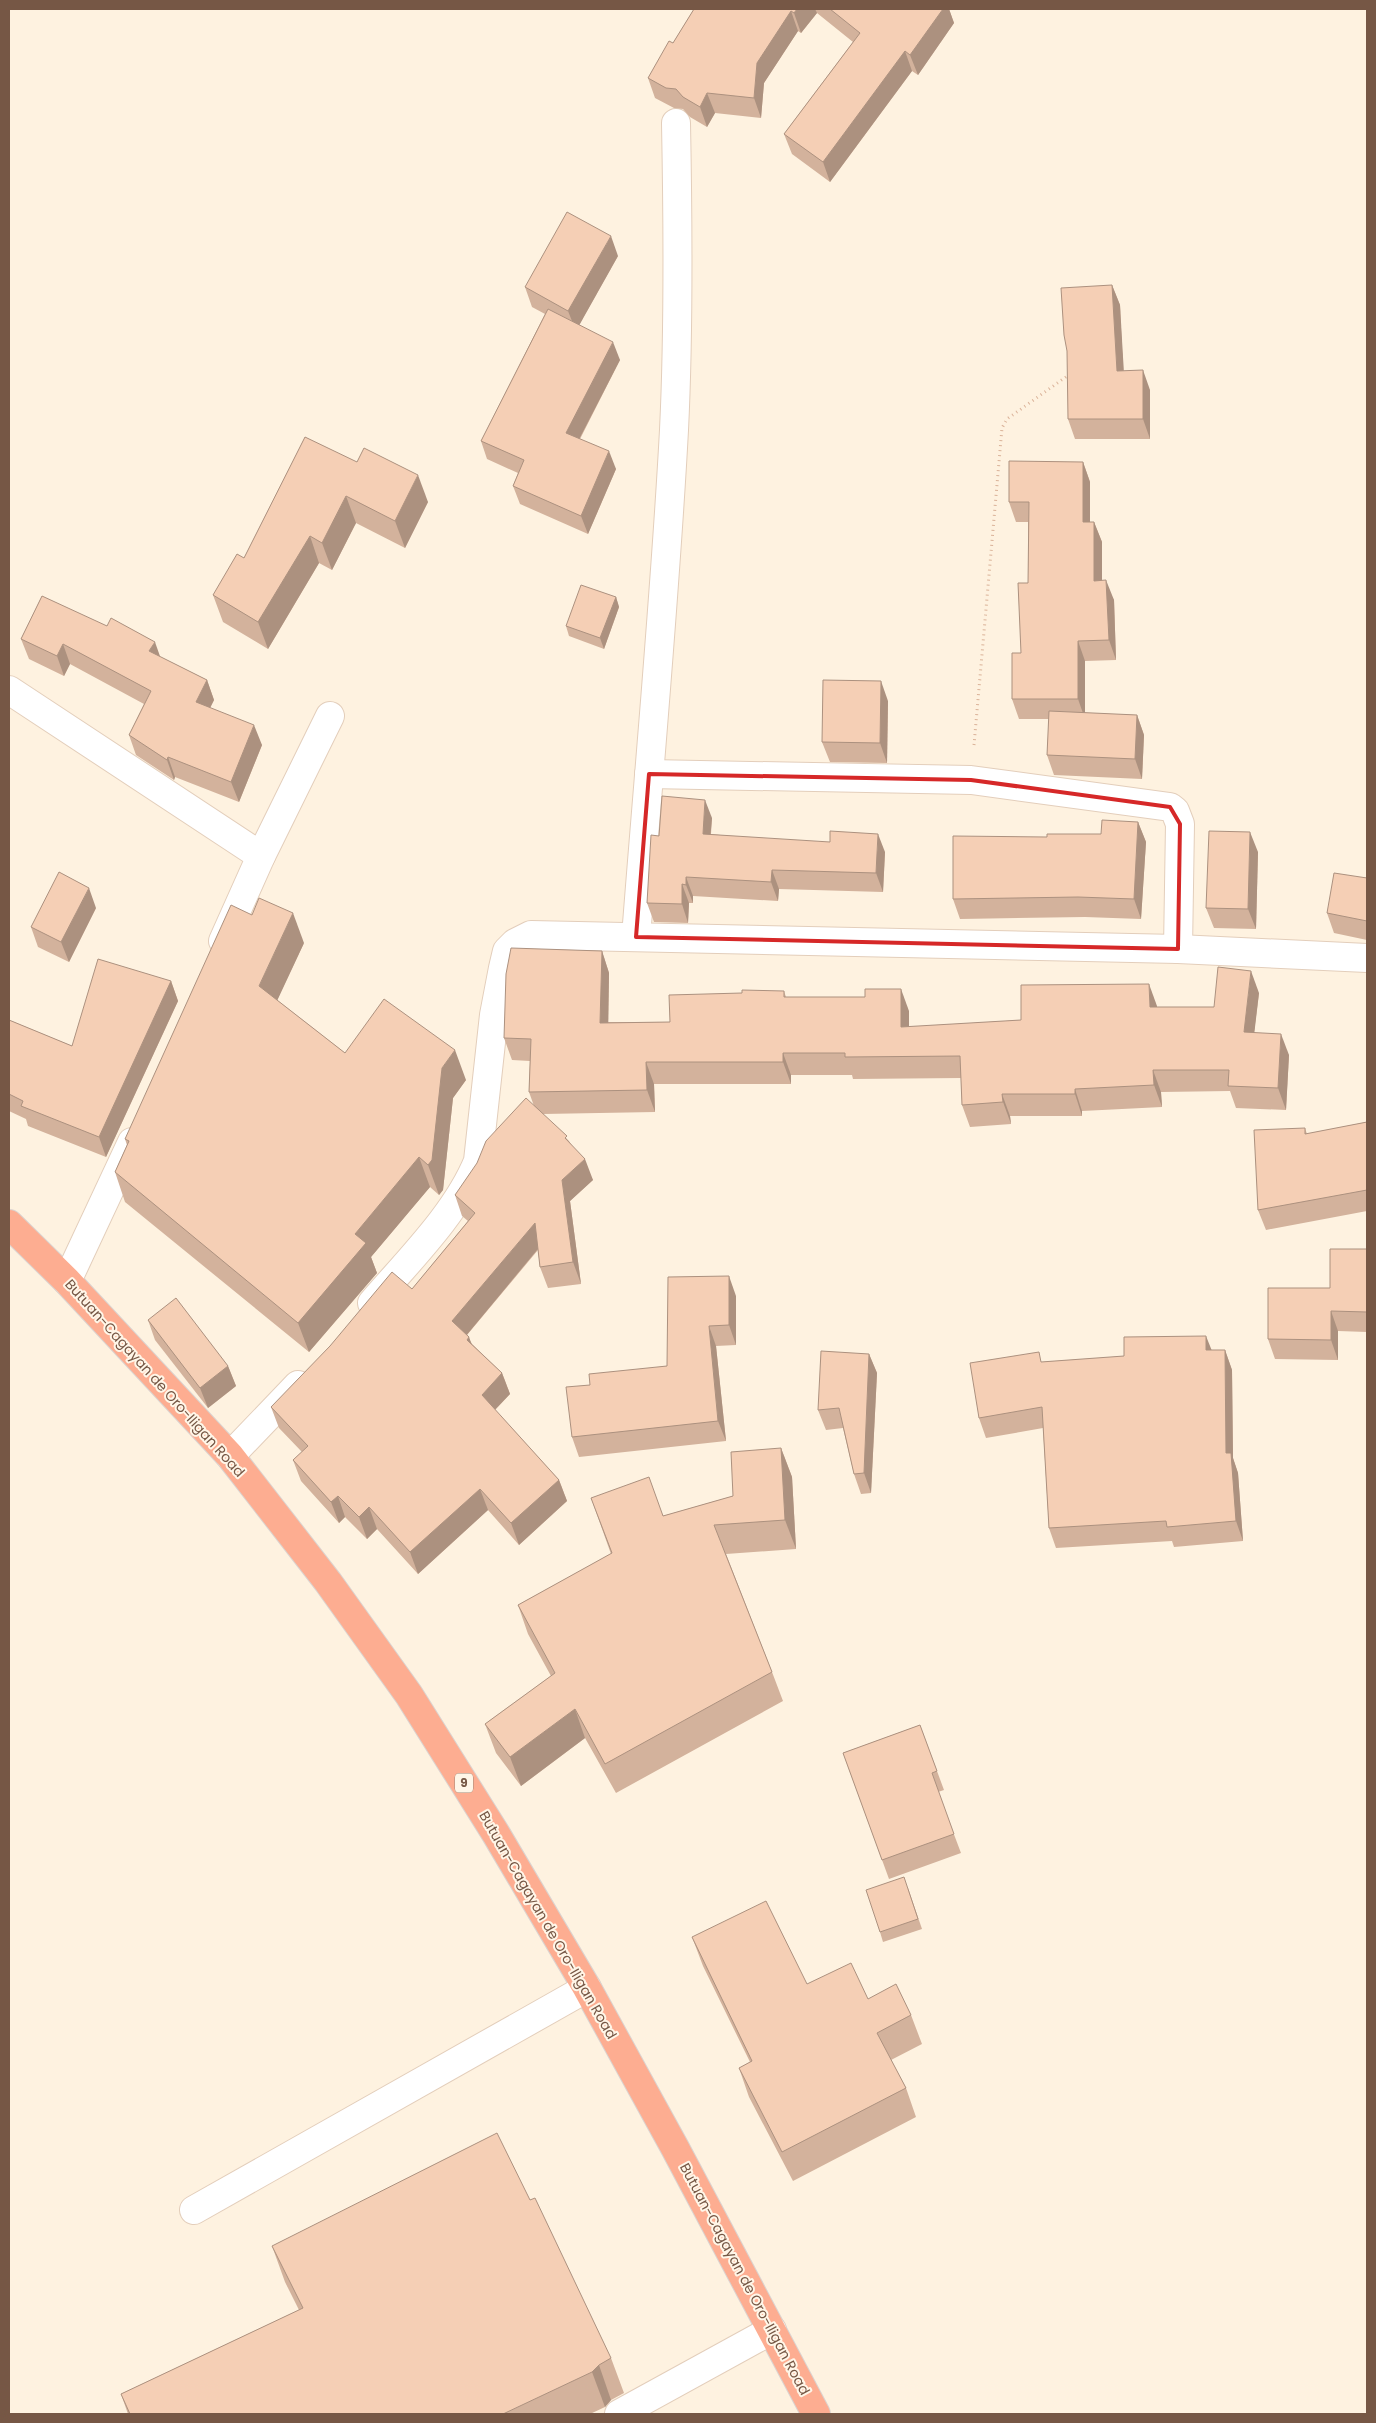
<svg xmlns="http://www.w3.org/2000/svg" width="1376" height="2423" font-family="Poppins,sans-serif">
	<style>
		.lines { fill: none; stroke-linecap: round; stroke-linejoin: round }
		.minor-casing { stroke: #e3cebb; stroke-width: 30 }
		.highway-casing { stroke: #dbd3cf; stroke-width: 30 }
		.path { stroke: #dab298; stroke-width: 3; stroke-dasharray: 1 4; stroke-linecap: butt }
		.minor { stroke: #fff; stroke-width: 28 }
		.highway { stroke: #fdad91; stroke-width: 28 }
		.wall { fill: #d3b29c }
		.shaded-wall { fill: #ac917f }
		.building { fill: #f5cfb5; stroke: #ac917f }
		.marked { fill: none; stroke: #d62828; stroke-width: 4; stroke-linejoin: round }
		.labels { text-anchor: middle; stroke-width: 4; stroke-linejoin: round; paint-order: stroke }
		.shield { fill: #fff6e8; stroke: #9f8776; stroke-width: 1 }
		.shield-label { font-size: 12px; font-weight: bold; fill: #765745 }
		.street-label { font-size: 14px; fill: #765745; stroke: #fff6e8 }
	</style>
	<rect width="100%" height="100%" fill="#fef2e0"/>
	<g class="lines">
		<defs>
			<g id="minor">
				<polyline points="9,690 261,856"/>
				<polyline points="649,774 971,780 1170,807 1175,811 1180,824 1178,949"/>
				<path d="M636,937c13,-169 29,-338 38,-507 5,-102 4,-205 2,-307"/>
				<polyline points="223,941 261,856 330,716"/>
				<polyline points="67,1281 132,1142"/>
				<path d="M372,1303c36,-42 85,-90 106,-142l16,-146 9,-47 4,-17 8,-8 16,-8 647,14 189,9"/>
				<polyline points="230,1456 298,1385"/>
				<polyline points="194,2210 587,1988"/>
				<polyline points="619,2414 772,2330"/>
			</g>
			<polyline id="highway" points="9,1224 67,1281 230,1456 328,1582 409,1695 496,1834 587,1988 675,2148 816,2414"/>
		</defs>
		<!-- minor casing -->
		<use href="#minor" class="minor-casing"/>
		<!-- highway casing -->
		<use href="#highway" class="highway-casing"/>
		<!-- path -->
		<polyline class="path" points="974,745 1002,428 1007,419 1070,374"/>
		<!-- minor -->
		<use href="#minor" class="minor"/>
		<!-- highway -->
		<use href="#highway" class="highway"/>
	</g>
	<!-- wall -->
	<g class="wall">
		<polygon points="694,9 949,9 954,23 918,75 912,71 830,182 792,154 784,134 853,42 817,13 801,33 798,31 764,83 761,118 715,113 707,127 690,117 683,109 674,108 655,98 648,78 673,43"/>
		<polygon points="618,256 579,325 620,360 580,439 616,469 588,534 520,504 513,486 518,473 487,459 481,441 545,314 532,307 525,287"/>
		<polygon points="1112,285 1120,305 1123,371 1150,390 1150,439 1075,439 1068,419"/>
		<polygon points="305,437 428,502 405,548 356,523 332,570 319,563 268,649 223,622 213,595 244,558"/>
		<polygon points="1083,462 1090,482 1090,522 1094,522 1102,542 1102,580 1114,600 1116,660 1085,661 1085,713 1137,715 1144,735 1142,779 1054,775 1047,755 1049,719 1019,719 1012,699 1021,653 1028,583 1028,522 1016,522 1009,502"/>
		<polygon points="42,596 160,657 207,680 214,700 210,708 262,745 239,802 175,777 174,780 136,755 129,735 144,704 70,664 64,676 29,659 21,639"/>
		<polygon points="616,597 619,607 604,649 569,636 566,626"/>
		<polygon points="888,701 887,763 830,762 822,742"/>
		<polygon points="712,818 711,834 885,852 883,892 779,889 778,901 693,896 693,903 689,903 688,923 654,922 647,903 659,836"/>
		<polygon points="1138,822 1146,842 1141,919 1085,917 960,919 953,899 1047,837 1101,834"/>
		<polygon points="1258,852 1256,929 1214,928 1206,908"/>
		<polygon points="1367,878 1367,940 1334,933 1327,913"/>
		<polygon points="96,908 69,962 38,947 31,927"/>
		<polygon points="304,943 277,1000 345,1053 466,1080 453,1098 443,1190 439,1195 430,1187 371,1257 377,1273 309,1352 125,1202 115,1172 127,1145 125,1139"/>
		<polygon points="602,951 609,973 608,1022 670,1022 742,993 784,991 786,997 909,1011 909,1027 1021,1020 1157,1007 1214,1007 1259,993 1254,1032 1289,1055 1286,1110 1236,1108 1230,1091 1161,1092 1162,1107 1082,1111 1082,1116 1010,1116 1011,1124 970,1127 962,1105 961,1078 853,1079 852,1075 791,1075 791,1084 654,1084 655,1112 543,1114 569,1141 593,1180 570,1201 581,1284 548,1288 540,1267 538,1250 467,1335 472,1344 502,1373 510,1394 495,1410 559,1480 567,1501 519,1545 488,1510 418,1574 377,1529 367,1539 345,1517 339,1523 301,1481 293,1460 302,1452 279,1428 271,1407 412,1289 468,1221 462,1216 455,1195 534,1106 529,1092 530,1061 512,1060 504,1038"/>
		<polygon points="171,981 178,1001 106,1157 28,1126 26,1119 9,1111 9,1020 72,1046"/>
		<polygon points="1367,1122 1367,1211 1266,1230 1258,1210 1305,1128 1307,1134"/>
		<polygon points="1367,1249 1367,1332 1338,1331 1338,1360 1275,1359 1268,1339 1330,1288"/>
		<polygon points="736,1296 736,1345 716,1346 726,1441 579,1457 572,1437 590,1385 667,1366"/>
		<polygon points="148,1320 228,1366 236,1386 208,1408 155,1340"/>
		<polygon points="1211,1350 1225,1350 1232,1370 1233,1458 1238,1473 1243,1541 1174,1547 1172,1541 1056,1548 1049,1528 1043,1428 986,1438 979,1418 1043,1362"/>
		<polygon points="869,1354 877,1373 871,1493 861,1494 854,1474 843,1428 826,1430 818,1410"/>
		<polygon points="781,1448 792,1477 796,1549 726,1554 772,1672 783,1701 616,1793 585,1738 521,1786 496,1753 485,1724 551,1676 528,1634 518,1605 611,1554 591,1498 663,1516 733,1496"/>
		<polygon points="920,1725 944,1790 938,1792 961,1853 889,1879 843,1753"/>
		<polygon points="908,1888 922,1929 883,1942 880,1932"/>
		<polygon points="692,1937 807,1984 911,2015 922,2044 891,2060 906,2088 916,2117 793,2181 749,2097 739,2068 750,2062 703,1966"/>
		<polygon points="272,2246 611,2358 624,2393 611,2400 605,2407 590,2414 128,2414 121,2394 299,2310 285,2282"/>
	</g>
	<!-- shaded-wall -->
	<g class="shaded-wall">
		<polygon points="797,9 815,9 817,13 801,33 794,13"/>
		<polygon points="943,9 949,9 954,23 918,75 910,55"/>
		<polygon points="791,11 798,31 764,83 761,118 754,98 757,63"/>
		<polygon points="905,51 912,71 830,182 823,162"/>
		<polygon points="707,93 715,113 707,127 700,107"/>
		<polygon points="611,236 618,256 576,331 568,311"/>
		<polygon points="1112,285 1120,305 1125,391 1117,371"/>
		<polygon points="613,342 620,360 573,451 566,433"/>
		<polygon points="1143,370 1150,390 1150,439 1143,419"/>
		<polygon points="609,451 616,469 588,534 581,516"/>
		<polygon points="1083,462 1090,482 1090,542 1083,522"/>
		<polygon points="418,475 428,502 405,548 395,521"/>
		<polygon points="346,496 356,523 332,570 322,543"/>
		<polygon points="1094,522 1102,542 1102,601 1094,581"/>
		<polygon points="310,536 319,563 268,649 258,622"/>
		<polygon points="1106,580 1114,600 1116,660 1109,640"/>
		<polygon points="616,597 619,607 604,649 600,638"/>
		<polygon points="1078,641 1085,661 1085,719 1078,699"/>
		<polygon points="155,642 162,662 149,651"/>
		<polygon points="63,644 70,664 64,676 57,656"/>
		<polygon points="207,680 214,700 203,722 196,702"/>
		<polygon points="881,681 888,701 887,763 880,743"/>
		<polygon points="1137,715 1144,735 1142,779 1135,759"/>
		<polygon points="254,725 262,745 239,802 231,782"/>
		<polygon points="168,757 175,777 174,780 167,760"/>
		<polygon points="705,800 712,818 709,852 703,834"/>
		<polygon points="1138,822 1146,842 1141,919 1134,899"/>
		<polygon points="1250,832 1258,852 1256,929 1248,909"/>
		<polygon points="878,834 885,852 883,892 876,873"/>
		<polygon points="772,870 779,889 778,901 771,882"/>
		<polygon points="686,877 693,896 693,903 686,885"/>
		<polygon points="682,884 689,903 688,923 682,904"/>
		<polygon points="89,888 96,908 69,962 61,942"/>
		<polygon points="293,913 304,943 270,1016 259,986"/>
		<polygon points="602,951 609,973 608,1044 600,1023"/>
		<polygon points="1251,971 1259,993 1252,1053 1244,1032"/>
		<polygon points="171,981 178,1001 106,1157 99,1137"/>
		<polygon points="1149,984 1157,1006 1158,1028 1150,1007"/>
		<polygon points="901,989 909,1011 909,1049 901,1027"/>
		<polygon points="1281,1034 1289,1055 1286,1110 1278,1088"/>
		<polygon points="455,1050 466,1080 453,1098 443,1190 439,1195 428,1165 442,1068"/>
		<polygon points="783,1053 791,1075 791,1084 783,1062"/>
		<polygon points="646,1062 654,1084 655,1112 647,1090"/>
		<polygon points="1153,1070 1161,1092 1162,1107 1154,1085"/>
		<polygon points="1075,1089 1082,1111 1082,1116 1075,1094"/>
		<polygon points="1002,1094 1010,1116 1011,1124 1003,1102"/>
		<polygon points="419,1157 430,1187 371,1257 377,1273 309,1352 298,1323 355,1234"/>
		<polygon points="585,1159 593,1180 570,1201 581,1284 573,1262 562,1180"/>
		<polygon points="535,1223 542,1244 460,1343 452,1321"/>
		<polygon points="729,1276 736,1296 736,1345 729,1325"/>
		<polygon points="1331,1311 1338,1331 1338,1360 1331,1340"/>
		<polygon points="709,1326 716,1346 726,1441 718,1421"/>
		<polygon points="1206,1336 1214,1356 1206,1350"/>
		<polygon points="469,1337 477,1359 467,1340"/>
		<polygon points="1225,1350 1232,1370 1233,1458 1238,1473 1243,1541 1236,1521 1226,1453"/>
		<polygon points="869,1354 877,1373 871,1493 864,1473"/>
		<polygon points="228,1366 236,1386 208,1408 200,1388"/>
		<polygon points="502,1373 510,1394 489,1416 482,1395"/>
		<polygon points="781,1448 792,1477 796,1549 785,1520"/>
		<polygon points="559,1480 567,1501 519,1545 511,1523"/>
		<polygon points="480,1489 488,1510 418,1574 410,1552"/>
		<polygon points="338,1496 345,1517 339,1523 331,1502"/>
		<polygon points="369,1507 377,1529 367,1539 359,1517"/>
		<polygon points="575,1709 585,1738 521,1786 510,1757"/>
		<polygon points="599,2365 611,2400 605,2407 592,2372"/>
	</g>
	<!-- building -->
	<g class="building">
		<polygon points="694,9 797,9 794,13 791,11 757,63 754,98 707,93 700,107 683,97 676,89 666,88 648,78 669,41 673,43"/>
		<polygon points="830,9 943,9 910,55 905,51 823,162 784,134 860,33"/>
		<polygon points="567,212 611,236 568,311 525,287"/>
		<polygon points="1112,285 1117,371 1143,370 1143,419 1068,419 1067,351 1064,335 1061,288"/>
		<polygon points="548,309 613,342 566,433 609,451 581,516 513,486 524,460 481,441"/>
		<polygon points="305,437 357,462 364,448 418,475 395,521 346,496 322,543 310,536 258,622 213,595 237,554 244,558"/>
		<polygon points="1009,461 1083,462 1083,522 1094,522 1094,581 1106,580 1109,640 1078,641 1078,699 1012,699 1012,653 1021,653 1018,583 1028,583 1029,502 1009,502"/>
		<polygon points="581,585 616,597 600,638 566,626"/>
		<polygon points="42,596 107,626 111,618 155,642 149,651 207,680 196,702 254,725 231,782 168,757 167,760 129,735 151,691 63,644 57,656 21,639"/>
		<polygon points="823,680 881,681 880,743 822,742"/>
		<polygon points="1049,711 1137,715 1135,759 1047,755"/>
		<polygon points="662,796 705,800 703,834 830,842 830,831 878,834 876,873 772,870 771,882 686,877 686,885 682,884 682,904 647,903 651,835 659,836"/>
		<polygon points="1102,820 1138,822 1134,899 1078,897 953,899 953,836 1047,837 1047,834 1101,834"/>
		<polygon points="1209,831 1250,832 1248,909 1206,908"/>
		<polygon points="59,872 89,888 61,942 31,927"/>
		<polygon points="1334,873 1367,878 1367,921 1327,913"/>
		<polygon points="259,898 293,913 259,986 345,1053 384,999 455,1050 442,1068 432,1160 428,1165 419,1157 355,1234 366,1243 298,1323 115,1172 129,1141 125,1139 231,905 252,915"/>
		<polygon points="511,948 602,951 600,1023 670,1022 669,995 742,993 742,990 784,991 784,997 865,997 865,989 901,989 901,1027 1021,1020 1021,985 1149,984 1150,1007 1214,1007 1218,967 1251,971 1244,1032 1281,1034 1278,1088 1228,1086 1229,1070 1153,1070 1154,1085 1075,1089 1075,1094 1002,1094 1003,1102 962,1105 960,1056 845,1057 845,1053 783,1053 783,1062 646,1062 647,1090 529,1092 531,1039 504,1038 506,974"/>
		<polygon points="98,959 171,981 99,1137 21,1106 23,1101 9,1094 9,1020 72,1046"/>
		<polygon points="526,1098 567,1136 565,1138 585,1159 562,1180 573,1262 540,1267 535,1223 452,1321 469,1337 467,1340 502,1373 482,1395 559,1480 511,1523 480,1489 410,1552 369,1507 359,1517 338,1496 331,1502 293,1460 308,1446 271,1407 330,1346 392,1272 412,1289 475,1213 455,1195 477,1163 486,1141"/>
		<polygon points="1367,1122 1367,1190 1258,1210 1254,1130 1305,1128 1305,1134"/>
		<polygon points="1330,1249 1367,1249 1367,1312 1331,1311 1331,1340 1268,1339 1268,1288 1330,1288"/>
		<polygon points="729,1276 729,1325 709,1326 718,1421 572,1437 566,1387 590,1385 589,1374 667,1366 668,1277"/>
		<polygon points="176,1298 228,1366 200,1388 148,1320"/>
		<polygon points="1206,1336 1206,1350 1225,1350 1226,1453 1231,1453 1236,1521 1167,1527 1166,1521 1049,1528 1042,1407 979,1418 970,1363 1039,1352 1041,1362 1124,1356 1124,1337"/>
		<polygon points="821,1351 869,1354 864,1473 854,1474 839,1408 818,1410"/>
		<polygon points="781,1448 785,1520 714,1525 772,1672 605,1764 575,1709 510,1757 485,1724 555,1673 518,1605 612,1553 591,1498 649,1477 663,1516 733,1496 731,1452"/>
		<polygon points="920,1725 937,1771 932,1773 954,1834 882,1860 843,1753"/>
		<polygon points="904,1877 918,1919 880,1932 866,1890"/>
		<polygon points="766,1901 807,1984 851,1963 868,1999 896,1984 911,2015 877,2033 906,2088 782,2152 739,2068 752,2061 692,1937"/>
		<polygon points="497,2133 530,2200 535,2198 611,2358 599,2365 592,2372 503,2414 130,2414 121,2394 303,2308 272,2246"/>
	</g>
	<!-- marked area -->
	<path class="marked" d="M649,774l322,6 199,27 10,17 -2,125 -542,-12z"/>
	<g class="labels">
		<!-- shield labels -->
		<rect class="shield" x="455" y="1773.5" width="18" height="19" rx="4"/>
		<g class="shield-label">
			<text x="464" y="1787">9</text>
		</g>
		<!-- street labels -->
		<g class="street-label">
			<text transform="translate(155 1378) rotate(48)" y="5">Butuan-Cagayan de Oro-Iligan Road</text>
			<text transform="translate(548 1925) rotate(60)" y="5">Butuan-Cagayan de Oro-Iligan Road</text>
			<text transform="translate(745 2279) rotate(62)" y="5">Butuan-Cagayan de Oro-Iligan Road</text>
		</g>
	</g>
	<!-- border -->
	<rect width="1376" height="2423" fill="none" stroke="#765745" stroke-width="20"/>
</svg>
